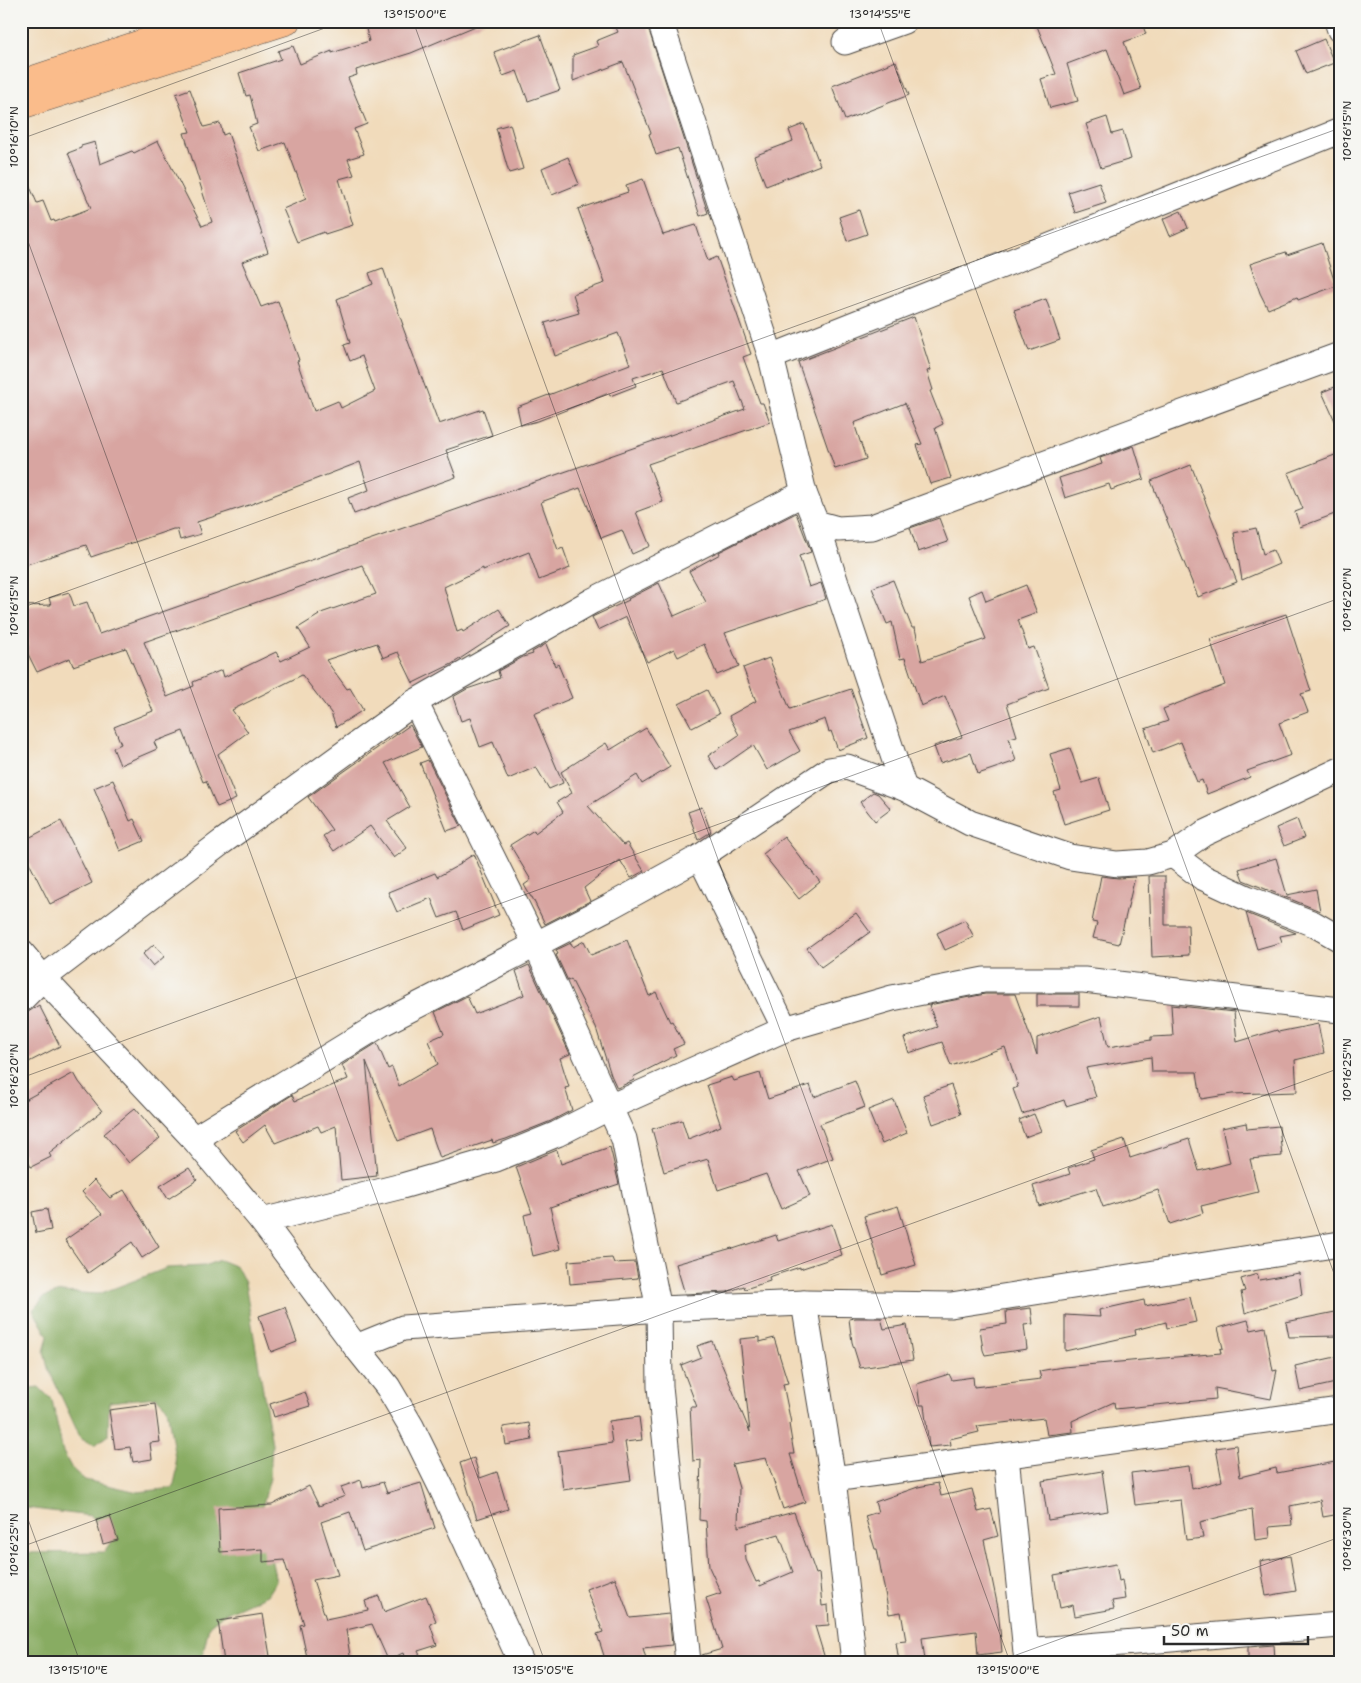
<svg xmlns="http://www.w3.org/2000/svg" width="1361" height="1683" font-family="'Shantell Sans',sans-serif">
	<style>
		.forest { fill: #88ac62; stroke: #5a6c46 }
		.building { fill: #d8a5a1; fill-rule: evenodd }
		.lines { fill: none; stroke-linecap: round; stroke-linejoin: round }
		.minor-casing { stroke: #494541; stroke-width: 27 }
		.major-casing { stroke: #494541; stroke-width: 29 }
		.minor { stroke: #fff; stroke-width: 25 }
		.major { stroke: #fabc8b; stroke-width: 28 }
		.ticks { fill: none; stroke: #2b2b2b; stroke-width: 1; stroke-opacity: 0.45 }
		.neatline { fill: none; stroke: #2b2b2b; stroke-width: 2 }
		.ticks-label { font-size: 12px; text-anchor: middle; fill: #2b2b2b }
	</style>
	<rect width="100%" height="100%" fill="#f6f6f2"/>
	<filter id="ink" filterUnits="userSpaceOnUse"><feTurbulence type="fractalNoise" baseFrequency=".02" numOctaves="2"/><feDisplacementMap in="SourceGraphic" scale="10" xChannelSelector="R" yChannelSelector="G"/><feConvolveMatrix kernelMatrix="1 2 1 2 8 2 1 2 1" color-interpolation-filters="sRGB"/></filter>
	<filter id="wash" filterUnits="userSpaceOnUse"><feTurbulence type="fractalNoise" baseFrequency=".0096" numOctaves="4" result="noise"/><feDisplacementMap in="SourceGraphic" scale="20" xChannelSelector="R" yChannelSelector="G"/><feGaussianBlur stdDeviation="1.12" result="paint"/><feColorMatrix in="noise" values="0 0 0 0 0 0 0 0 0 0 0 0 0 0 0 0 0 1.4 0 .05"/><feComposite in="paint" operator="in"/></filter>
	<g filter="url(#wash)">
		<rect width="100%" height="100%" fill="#f1dbbb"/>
		<!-- forest -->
		<polygon class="forest" points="220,1260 237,1267 245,1283 272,1444 270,1478 261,1512 276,1581 267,1595 222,1615 209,1626 201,1662 21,1662 21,1553 104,1552 114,1537 91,1516 26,1508 21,1501 21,1389 39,1387 52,1400 63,1452 72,1469 85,1480 138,1492 173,1488 177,1471 167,1408 156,1397 109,1402 108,1435 95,1445 81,1439 48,1368 44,1352 48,1336 33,1310 44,1297 61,1292 99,1294 167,1268 204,1266"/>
		<g id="blocks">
			<!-- building -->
			<g class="building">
				<polygon points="390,21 485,22 411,53 356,70 357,75 348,78 367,124 354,129 364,154 348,159 354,175 339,179 353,225 325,234 324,232 297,242 283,209 306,199 285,142 259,151 249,127 257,124 250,95 246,96 239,73 281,59 278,51 293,46 300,64 332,51 332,53 369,41 366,29"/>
				<polygon points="613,21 646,21 708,213 700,216 678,148 656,155 649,134 651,133 623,62 573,81 573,55 598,46 596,41 618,32"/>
				<polygon points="1035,21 1141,21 1146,34 1124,42 1141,89 1124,95 1107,49 1067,64 1078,101 1050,108 1041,79 1056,74"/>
				<polygon points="540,35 560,90 528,101 517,71 503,76 494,52"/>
				<polygon points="1324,39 1334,63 1306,74 1296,51"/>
				<polygon points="896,61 909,95 845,120 832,86"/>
				<polygon points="190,89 204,127 220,123 223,135 228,133 268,252 242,262 261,307 278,301 299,360 297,361 314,411 338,401 341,408 375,391 362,356 350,361 344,345 350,343 337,299 373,284 369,273 383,268 403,325 402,325 439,424 483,409 492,435 446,450 456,477 354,514 348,498 369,490 360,462 249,505 197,522 201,534 180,540 177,529 173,529 91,557 86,545 21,566 21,166 37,203 43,201 51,221 54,220 55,222 91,208 68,153 81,148 81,146 95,142 100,164 132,151 134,153 158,141 202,226 212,222 184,133 190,132 176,94"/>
				<polygon points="1107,117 1112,134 1123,131 1131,159 1101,168 1086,124"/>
				<polygon points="510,124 523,169 509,173 496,128"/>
				<polygon points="804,124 820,165 766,186 754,156 793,141 789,130"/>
				<polygon points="568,157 579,184 552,195 542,168"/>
				<path d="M643,179l20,56 33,-10 12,36 9,-4 34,97 -8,3 17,46h3l7,19 -122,42 15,38 -27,10 14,34 -18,8 -10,-24 -21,8 -21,-50 -39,14 17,48 5,-2 7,20 -31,12 -10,-28 -46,18v-2l-39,19 13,45 5,-2 1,2 36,-23 11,17 -58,38 -39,19 -15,-31 -15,6 -6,-15 -51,17 21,29 3,-1 13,22 -27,17 -5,-14 -29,-38 -70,35 16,22 -30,22 18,45 -19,8 -11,-26 -3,1 -20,-51 -29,11 3,7 -37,16 -7,-17 8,-4 -7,-17 39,-16 -27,-63 -53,18 -3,-8 -33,14 -9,-18 -2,-48 25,-1 -2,-7 20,-6 5,14 13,-4 12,32 646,-225 -11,-28 -58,21 -13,-34 -30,10 3,8 -26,10 -1,-3 -71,28 -17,4 -4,-18 113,-43 -12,-31 -63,23 -10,-33 34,-10 -6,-19 32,-11 -27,-74 50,-17 -2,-7zM362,565l14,29 -58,20 1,1 -21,13 12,19 -29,14 -5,-9 -52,25 -2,-7 -29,12 1,4 -27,11 -23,-55z"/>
				<polygon points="1099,182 1106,203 1075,213 1068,192"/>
				<polygon points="859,210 867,234 847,241 839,217"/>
				<polygon points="1181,211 1188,228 1170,236 1163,219"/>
				<polygon points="1322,243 1336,286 1298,300 1297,297 1268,309 1260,293 1250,264 1286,252 1287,255"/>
				<polygon points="1046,299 1060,340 1029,351 1014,310"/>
				<polygon points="914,317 931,370 927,371 933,390 930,391 943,424 935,428 951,478 930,484 917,445 922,444 905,403 854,423 866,459 835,469 798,362"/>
				<polygon points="1340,385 1340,432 1322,392"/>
				<polygon points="1134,446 1144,479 1111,490 1109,484 1065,498 1059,478 1102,464 1100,458"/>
				<polygon points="1340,453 1340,512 1300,527 1295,512 1303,509 1288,473"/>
				<polygon points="1191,465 1237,582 1198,597 1151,481"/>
				<polygon points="796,513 811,552 799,556 809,587 821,583 826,599 725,633 739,666 717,675 704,644 678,657 674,649 647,662 626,617 598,630 592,617 629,600 628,599 659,583 674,616 706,602 689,571 720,554 719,552"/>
				<polygon points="939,518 948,542 918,552 910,528"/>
				<polygon points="1256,528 1263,554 1273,550 1279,564 1242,580 1234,533"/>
				<polygon points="893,580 912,628 915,628 922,661 986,639 969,596 982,590 986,601 1026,585 1037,613 1018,620 1028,649 1034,647 1049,688 1007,704 1017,736 1009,738 1016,761 978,774 971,753 940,763 934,746 962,737 945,696 921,706 905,658 900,659 892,622 887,624 872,588"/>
				<polygon points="1286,614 1311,691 1301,694 1308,712 1279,723 1291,755 1247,771 1250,777 1207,794 1202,780 1197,782 1181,742 1153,753 1145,729 1168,721 1163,709 1225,685 1210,639"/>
				<polygon points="546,644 555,666 558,664 572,698 534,714 563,783 549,789 536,767 508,779 493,742 480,747 470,718 461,721 453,697 467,689 500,678 498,671 523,657 533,654 532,652"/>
				<polygon points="769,658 790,709 851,689 868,738 838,750 831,731 829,732 825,719 789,732 800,751 767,770 753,745 717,770 708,756 739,735 729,716 756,701 743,668"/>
				<polygon points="707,690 719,714 692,728 679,704"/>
				<polygon points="410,725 422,747 385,763 410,807 387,821 407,848 394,858 370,826 334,851 323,836 332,830 308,797"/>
				<polygon points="646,728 670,767 642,784 637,775 588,806 623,845 627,843 644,871 631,878 620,860 584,888 590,901 545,924 532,897 531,897 524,885 531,880 510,845 534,830 535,833 563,812 557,802 572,793 561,772 606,743 610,750"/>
				<polygon points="1070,748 1082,783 1099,778 1109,810 1064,824 1054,792 1061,790 1050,754"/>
				<polygon points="428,760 461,826 447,831 420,763"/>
				<polygon points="113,780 130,821 134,819 144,841 120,851 94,788"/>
				<polygon points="873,792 878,794 891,809 875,821 860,802"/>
				<polygon points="702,807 711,832 698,840 688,812"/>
				<polygon points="1297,819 1304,838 1284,846 1276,828"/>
				<polygon points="61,821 92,883 50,904 21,847 21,842"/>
				<polygon points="784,837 820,882 799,899 763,854"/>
				<polygon points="474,854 499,915 463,930 456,912 439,918 431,898 397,912 388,892 435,873 437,877 461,864 460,863"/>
				<polygon points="1276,858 1287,895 1316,889 1320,911 1243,880 1239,869"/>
				<polygon points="1101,876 1118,878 1135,877 1119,944 1093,938 1097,923 1092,922"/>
				<polygon points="1149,876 1165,876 1165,925 1188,925 1189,955 1152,957"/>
				<polygon points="856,913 870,932 821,967 807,948"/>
				<polygon points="1246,913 1296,933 1280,936 1282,942 1257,949"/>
				<polygon points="965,920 974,937 945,950 937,933"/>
				<polygon points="627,940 649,996 656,992 670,1022 672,1021 684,1044 673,1049 676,1055 633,1077 634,1080 617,1088 611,1075 596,1028 571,979 568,981 556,955 558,954 556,950 571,943 573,947 584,941 591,955"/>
				<polygon points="154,944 165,956 153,966 143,954"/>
				<polygon points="529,965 570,1054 560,1058 569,1087 565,1088 572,1110 551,1121 506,1139 493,1143 492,1140 440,1158 430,1129 398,1141 366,1061 377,1176 341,1180 336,1126 321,1132 318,1126 275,1143 265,1125 243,1142 235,1131 292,1095 295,1101 348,1079 342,1065 377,1043 388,1069 392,1067 399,1086 438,1064 428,1041 444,1034 435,1012 467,996 475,1014 524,995 516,971"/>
				<polygon points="985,994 1015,994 1037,1055 1037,1038 1101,1016 1108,1047 1151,1040 1151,1037 1173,1036 1171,1005 1234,1012 1237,1042 1277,1030 1278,1032 1318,1024 1324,1053 1295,1060 1297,1092 1232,1094 1201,1099 1197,1072 1152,1072 1151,1057 1086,1068 1096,1097 1066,1106 1064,1100 1022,1114 1013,1089 1018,1087 1005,1047 951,1066 942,1042 909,1053 904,1038 937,1027 929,1005"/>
				<rect x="1037" y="994" width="42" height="12"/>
				<polygon points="39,1005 60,1046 21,1066 21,1014 25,1014"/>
				<polygon points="74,1073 79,1082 102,1111 49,1153 51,1157 31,1167 21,1150 21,1102"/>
				<polygon points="760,1073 768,1099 810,1085 814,1097 855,1081 865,1107 820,1124 833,1158 799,1171 810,1196 781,1209 766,1174 718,1190 708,1159 664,1172 652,1129 682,1120 688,1139 721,1126 707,1085 732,1077 734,1081"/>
				<polygon points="951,1085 961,1114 933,1124 923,1095"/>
				<polygon points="894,1100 907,1133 882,1144 868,1110"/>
				<polygon points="135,1108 160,1138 129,1163 104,1134"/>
				<polygon points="1034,1114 1041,1131 1025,1137 1019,1120"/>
				<polygon points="1246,1123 1247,1129 1279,1126 1282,1156 1250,1159 1258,1192 1201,1206 1203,1213 1170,1224 1158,1190 1103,1207 1096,1188 1039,1206 1033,1186 1070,1174 1068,1168 1094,1159 1091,1150 1124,1139 1130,1158 1189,1139 1199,1171 1230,1163 1222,1128"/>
				<polygon points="610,1147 619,1184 550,1207 560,1249 533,1256 524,1215 532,1213 516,1167 557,1150 561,1164"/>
				<polygon points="189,1168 197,1180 168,1199 160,1186"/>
				<polygon points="94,1180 110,1198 124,1190 159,1247 142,1258 132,1242 88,1273 65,1240 102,1214 82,1192"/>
				<polygon points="898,1206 916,1265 882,1275 864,1216"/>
				<polygon points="47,1209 51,1230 36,1233 32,1212"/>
				<polygon points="832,1224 842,1255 800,1269 800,1267 769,1277 770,1281 745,1289 744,1286 727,1292 685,1294 676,1264 732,1248 733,1249 776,1235 778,1241"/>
				<polygon points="612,1258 614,1263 635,1262 638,1278 570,1284 568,1261"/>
				<polygon points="1299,1273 1302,1295 1245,1313 1241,1292 1245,1291 1241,1279 1257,1274 1259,1280"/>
				<polygon points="1190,1297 1196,1322 1167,1328 1166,1322 1135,1330 1136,1335 1065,1351 1065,1315 1100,1317 1099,1310 1144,1300 1145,1306"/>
				<polygon points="285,1307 297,1342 271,1352 259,1316"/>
				<polygon points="1031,1308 1033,1324 1024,1325 1027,1349 985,1355 983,1350 980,1328 1007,1324 1006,1311"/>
				<polygon points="1340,1311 1340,1336 1289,1337 1286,1322"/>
				<polygon points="856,1318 881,1318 884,1329 907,1325 913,1360 860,1368 852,1342 849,1319"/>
				<polygon points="1248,1320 1251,1330 1265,1327 1273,1371 1277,1370 1271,1399 1215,1388 1216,1399 1115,1409 1114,1402 1072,1421 1073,1432 1047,1435 1044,1418 977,1426 979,1432 950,1439 951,1445 929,1447 924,1405 920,1405 917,1384 949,1374 952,1380 973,1377 974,1387 1041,1379 1039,1371 1063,1367 1221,1353 1220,1349 1223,1348 1218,1328"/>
				<path d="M760,1337v5l14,-4 14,45 -5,1 8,39 -2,1 5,30h-4l15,48 -22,7 -17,-51 -34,6 7,24 -1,39 56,-15 22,62 3,-1 3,33 6,-1 1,20 -14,1 11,36h-124v-7l20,-6 -16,-51 15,-5 -12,-26 -3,-46 -7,-1 2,-60 -8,1 -3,-54h7l-16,-42 20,-8 -4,-11 15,-5 38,91 -10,-93zM779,1534l14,38 -33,14 -1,-5 -3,1 -10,-22 -1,-16z"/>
				<polygon points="1340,1356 1340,1382 1300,1391 1295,1366"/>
				<polygon points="305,1392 310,1406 274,1417 270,1404"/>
				<polygon points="155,1404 160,1442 150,1443 152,1459 133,1462 130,1447 115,1449 109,1410"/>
				<polygon points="639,1417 642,1440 625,1442 631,1480 563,1490 558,1451 612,1443 609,1421"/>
				<polygon points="529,1423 532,1440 506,1445 503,1427"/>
				<polygon points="1236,1445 1240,1477 1276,1468 1277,1473 1340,1461 1340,1514 1323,1517 1320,1500 1290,1506 1292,1525 1269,1527 1270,1538 1255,1540 1252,1509 1200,1522 1203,1538 1186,1540 1181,1500 1135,1505 1131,1473 1189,1466 1192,1489 1222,1481 1216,1448"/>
				<polygon points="474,1458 480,1478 497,1472 508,1509 477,1519 460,1463"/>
				<polygon points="1102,1471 1108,1511 1048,1520 1042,1481"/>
				<polygon points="361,1480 363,1488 383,1482 387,1493 421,1483 435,1528 363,1551 350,1512 321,1522 338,1575 313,1580 326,1619 368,1610 365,1601 379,1596 384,1612 426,1596 436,1621 430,1624 437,1645 418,1651 423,1662 406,1662 403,1653 388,1660 372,1624 346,1630 351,1662 308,1662 300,1625 304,1624 284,1560 263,1562 263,1549 220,1552 218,1508 272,1505 309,1486 319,1506 345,1496 341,1487"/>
				<polygon points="938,1483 941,1496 972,1489 978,1512 991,1509 998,1536 984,1540 998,1608 1002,1652 978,1655 976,1631 922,1638 925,1660 899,1662 896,1642 906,1641 901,1612 889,1614 877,1549 875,1549 865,1516 878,1512 875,1502 918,1487"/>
				<polygon points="110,1516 118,1540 103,1544 96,1520"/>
				<polygon points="1290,1556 1296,1591 1266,1596 1260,1561"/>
				<polygon points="1116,1564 1119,1581 1122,1580 1125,1599 1112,1601 1114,1609 1075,1616 1073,1605 1060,1608 1054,1575"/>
				<polygon points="615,1578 630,1618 669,1614 672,1645 643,1648 647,1662 606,1662 597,1634 603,1632 586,1589"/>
				<polygon points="263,1614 271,1662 224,1662 218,1621"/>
				<polygon points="1274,1645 1275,1660 1248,1661 1248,1647"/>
			</g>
		</g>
	</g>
	<g filter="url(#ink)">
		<use href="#blocks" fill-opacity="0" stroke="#494541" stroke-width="1"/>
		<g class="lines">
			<defs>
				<g id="minor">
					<polyline points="660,21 771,357 804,493 816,523 904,788"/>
					<polyline points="1337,21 1340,30"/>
					<polyline points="845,42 904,21"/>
					<polyline points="771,357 1340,131"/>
					<polyline points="816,523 838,529 872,527 1340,355"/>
					<polyline points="415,702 536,945 624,1139 659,1309 660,1387 688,1662"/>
					<polyline points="1173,855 1202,877 1247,898 1314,924 1340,939"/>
					<polyline points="700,857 785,1029"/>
					<polyline points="21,952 43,978 194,1139 262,1221 356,1347 388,1387 411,1426 442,1489 521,1662"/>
					<polyline points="21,1000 43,978 222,842 415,702 592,601 804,493"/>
					<polyline points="194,1139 381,1024 609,907 700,857 829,770 847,767 904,788 970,823 1070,857 1117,864 1148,862 1173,855 1203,834 1340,770"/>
					<polyline points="262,1221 402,1186 496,1159 557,1134 610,1107 785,1029 892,998 984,980 1084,980 1340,1010"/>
					<polyline points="804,1303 833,1479 854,1662"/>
					<polyline points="356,1347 403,1328 659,1309 804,1303 951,1305 1340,1244"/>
					<polyline points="1006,1456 1027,1662"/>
					<polyline points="833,1479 1340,1410"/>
					<polyline points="1026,1651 1340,1625"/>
				</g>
				<g id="major">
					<polyline points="21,84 210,21"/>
					<polyline points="21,105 286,21"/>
				</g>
			</defs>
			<!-- minor casing -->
			<use href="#minor" class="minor-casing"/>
			<!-- major casing -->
			<use href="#major" class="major-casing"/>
			<!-- minor -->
			<use href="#minor" class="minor"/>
			<!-- major -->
			<use href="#major" class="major"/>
		</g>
	</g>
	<!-- ticks -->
	<path class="ticks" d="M413,21l597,1641M878,21l462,1269M21,139l323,-118M21,222l524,1440M21,608l1319,-480M21,1078l1319,-480M21,1500l59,162M21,1547l1319,-479M997,1662l343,-125"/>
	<!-- margin -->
	<rect width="1361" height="1683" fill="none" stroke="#f6f6f2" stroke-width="55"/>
	<!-- scale -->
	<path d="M1164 1636v8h144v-8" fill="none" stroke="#2b2b2b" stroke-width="2.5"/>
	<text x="1171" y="1636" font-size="15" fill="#2b2b2b" stroke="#f6f6f2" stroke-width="4" paint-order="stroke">50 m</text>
	<rect x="28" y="28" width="1306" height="1628" class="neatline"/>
	<g class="ticks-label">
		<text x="415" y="18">13°15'00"E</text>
		<text x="880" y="18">13°14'55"E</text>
		<text transform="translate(1347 131) rotate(-90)" y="4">10°16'15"N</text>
		<text transform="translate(14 137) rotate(-90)" y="4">10°16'10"N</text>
		<text transform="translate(1347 600) rotate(-90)" y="4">10°16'20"N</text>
		<text transform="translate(14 606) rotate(-90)" y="4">10°16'15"N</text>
		<text transform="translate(1347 1070) rotate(-90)" y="4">10°16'25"N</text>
		<text transform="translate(14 1076) rotate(-90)" y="4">10°16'20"N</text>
		<text transform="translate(1347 1539) rotate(-90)" y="4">10°16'30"N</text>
		<text transform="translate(14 1545) rotate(-90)" y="4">10°16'25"N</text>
		<text x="78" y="1674">13°15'10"E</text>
		<text x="543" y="1674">13°15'05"E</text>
		<text x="1008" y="1674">13°15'00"E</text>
	</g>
</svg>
